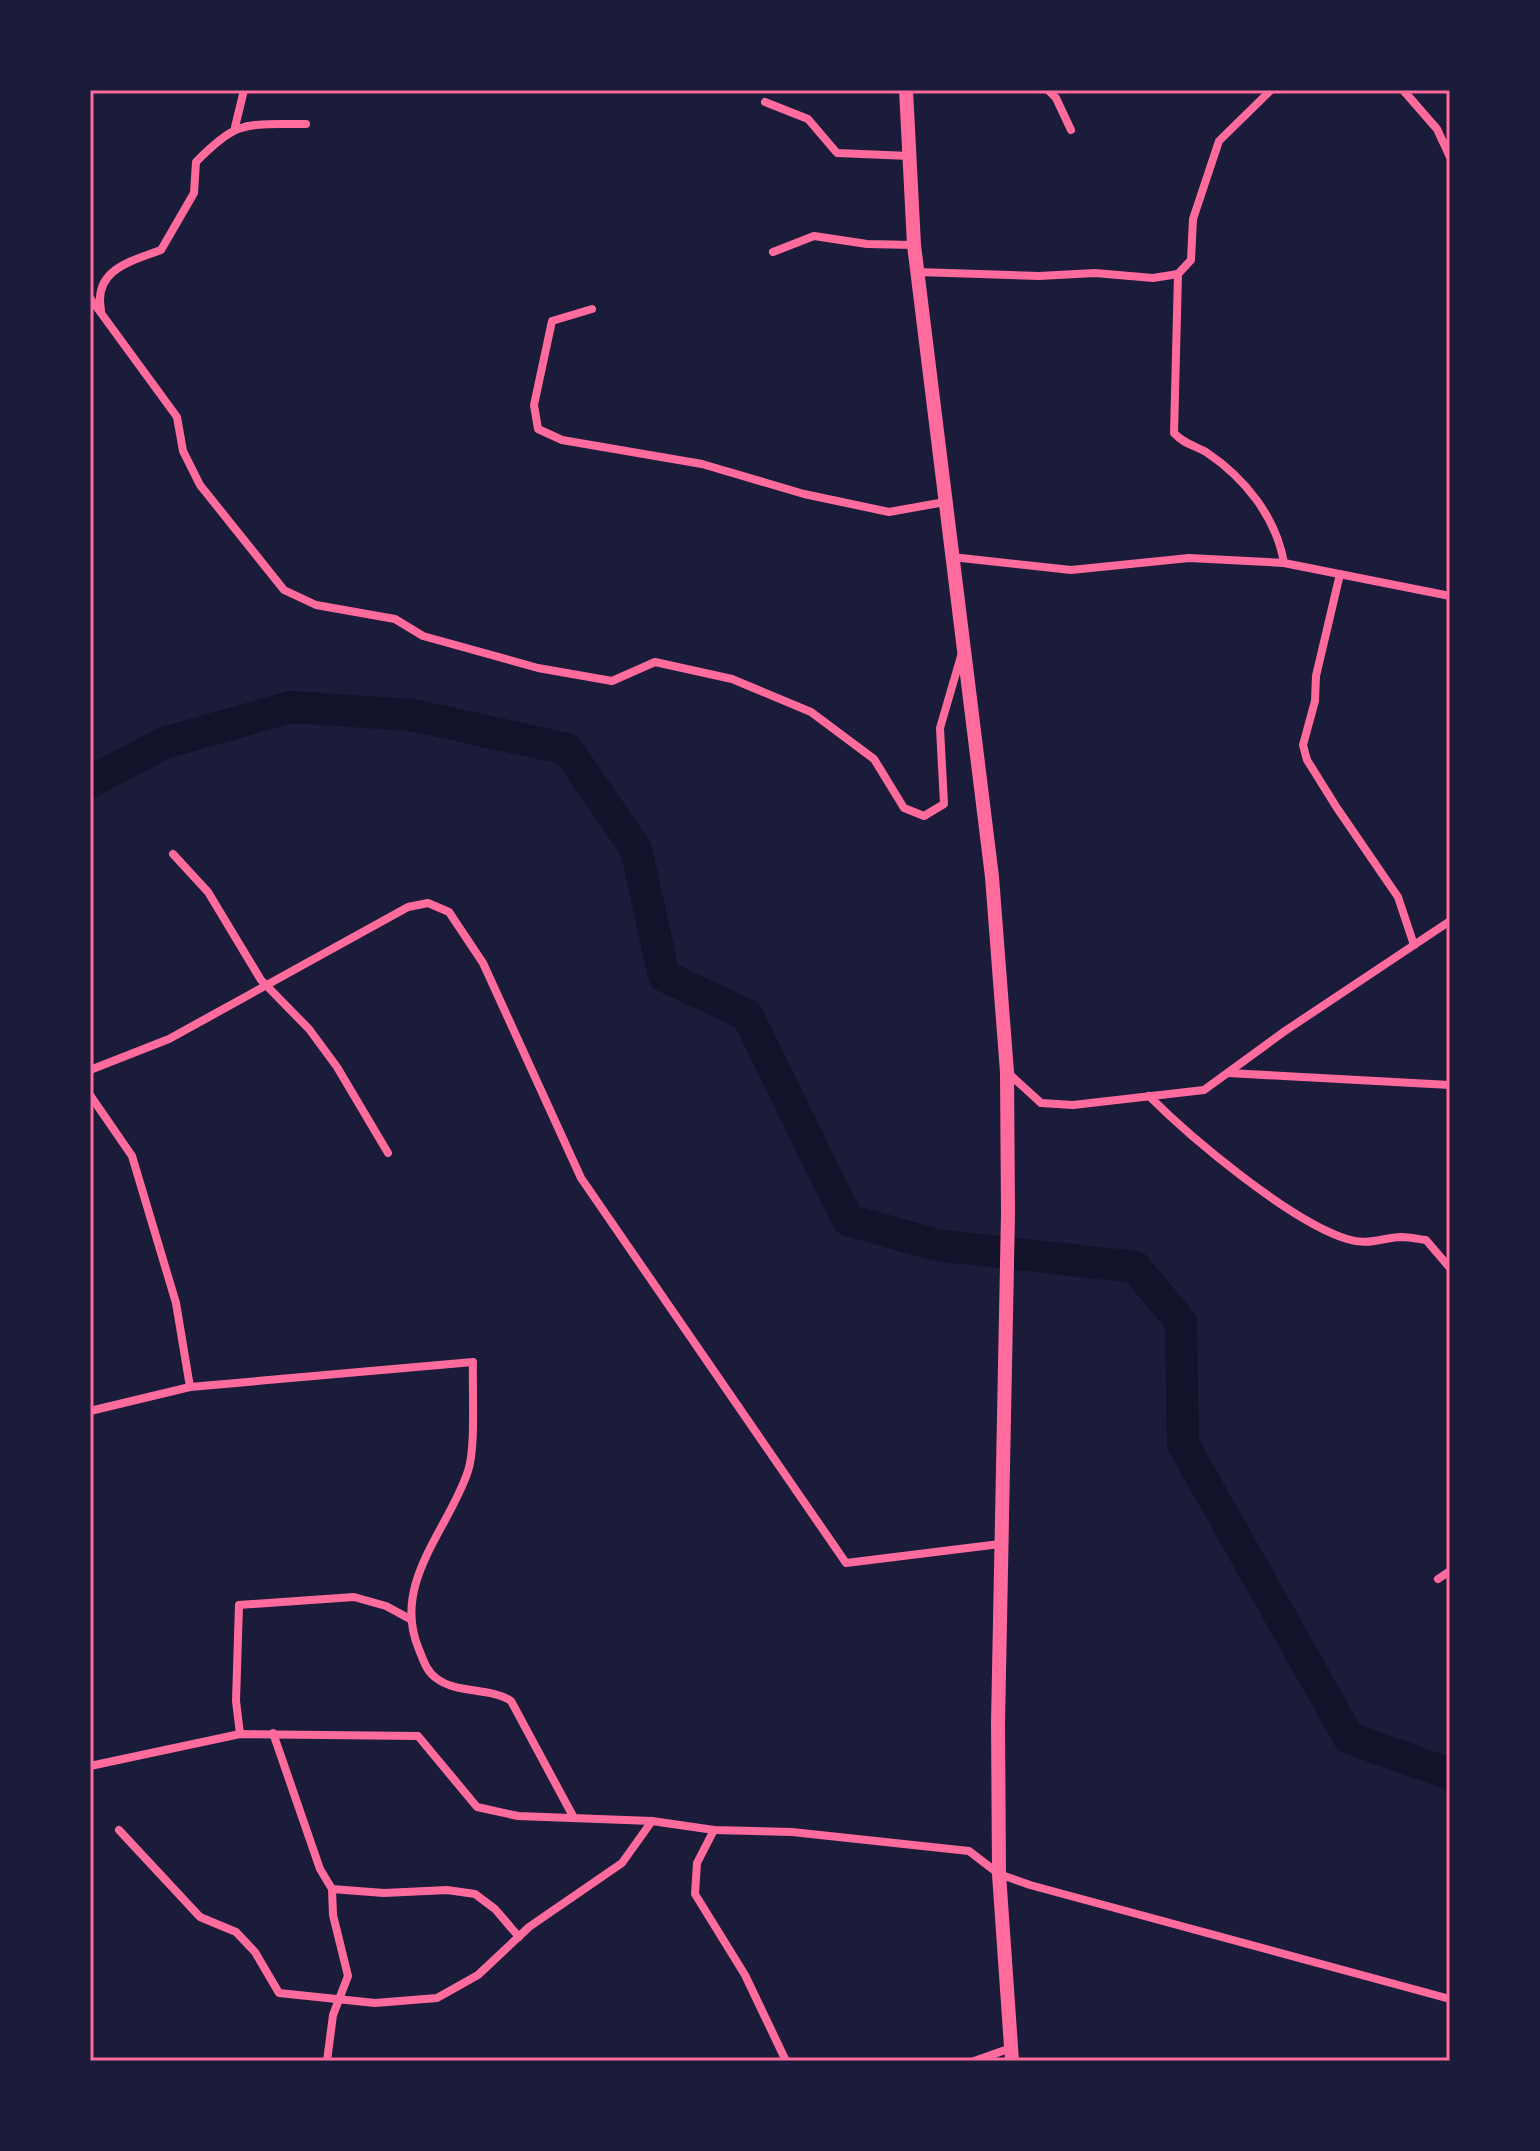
<svg xmlns="http://www.w3.org/2000/svg" width="1540" height="2151" font-family="'PT Sans Narrow',sans-serif">
	<style>
		.lines { fill: none; stroke-linecap: round; stroke-linejoin: round }
		.river { stroke: #12122b; stroke-width: 32 }
		.minor { stroke: #ff6b9d; stroke-width: 8 }
		.secondary { stroke: #ff6b9d; stroke-width: 14 }
		.neatline { fill: none; stroke: #ff6b9d; stroke-width: 3 }
	</style>
	<rect width="100%" height="100%" fill="#1b1b3a"/>
	<g class="lines">
		<!-- river -->
		<polyline class="river" points="90,782 164,743 291,707 412,715 567,749 636,849 664,976 747,1015 848,1220 936,1245 1135,1267 1181,1322 1183,1444 1349,1738 1450,1774"/>
		<!-- minor -->
		<g class="minor">
			<polyline points="1048,90 1056,98 1071,130"/>
			<polyline points="1403,90 1437,129 1450,157"/>
			<polyline points="765,102 808,119 837,153 910,156"/>
			<polyline points="235,127 244,90"/>
			<polyline points="773,252 814,236 867,244 914,245"/>
			<polyline points="917,272 1039,276 1095,273 1153,278 1178,274 1191,260 1193,219 1219,141 1271,90"/>
			<path d="M1178,274l-4,159c10,11 20,12 32,19 39,26 70,65 78,111"/>
			<polyline points="90,298 177,417 183,451 200,485 284,590 316,605 395,619 423,636 538,668 612,681 655,662 732,679 811,712 874,759 904,808 924,816 944,804 940,728 961,656"/>
			<polyline points="592,309 552,321 534,405 538,429 562,440 702,464 804,494 889,512 945,502"/>
			<path d="M101,310c-8,-41 31,-49 60,-60l33,-57 2,-31c43,-44 50,-37 110,-38"/>
			<polyline points="952,557 1071,570 1189,558 1284,563 1450,596"/>
			<polyline points="1340,574 1316,676 1315,701 1303,745 1307,760 1337,808 1398,897 1414,945"/>
			<polyline points="173,854 208,892 261,980 309,1029 337,1067 388,1153"/>
			<polyline points="90,1070 169,1039 408,907 428,903 449,912 483,963 581,1178 846,1563 1000,1544"/>
			<polyline points="1007,1072 1041,1103 1073,1105 1204,1090 1285,1031 1450,921"/>
			<polyline points="1228,1073 1450,1085"/>
			<polyline points="90,1095 132,1156 176,1303 190,1387"/>
			<path d="M1149,1096c43,43 141,125 198,143 21,7 34,-1 54,-2 8,0 17,2 25,3l24,28"/>
			<path d="M90,1411l100,-24 283,-25c-1,27 3,86 -5,109 -19,58 -76,111 -50,176 5,12 8,24 18,31 20,16 53,9 75,23l63,117"/>
			<polyline points="1438,1579 1450,1571"/>
			<polyline points="273,1733 320,1869 332,1889 333,1915 348,1976 333,2015 327,2061"/>
			<polyline points="240,1734 236,1701 239,1605 354,1597 386,1606 410,1619"/>
			<polyline points="90,1766 240,1734 418,1736 477,1807 518,1816 652,1821 714,1830 792,1832 969,1851 999,1874 1030,1885 1450,1999"/>
			<polyline points="119,1830 200,1917 236,1932 255,1952 279,1993 375,2003 437,1998 478,1975 529,1927 622,1863 652,1821"/>
			<polyline points="714,1830 697,1863 695,1894 745,1975 786,2061"/>
			<polyline points="332,1889 384,1893 447,1890 475,1894 495,1909 519,1937"/>
			<polyline points="974,2061 1011,2048"/>
		</g>
		<!-- secondary -->
		<polyline class="secondary" points="906,90 914,245 992,877 1007,1072 1008,1213 998,1723 999,1874 1012,2061"/>
	</g>
	<!-- border -->
	<rect width="1540" height="2151" fill="none" stroke="#1b1b3a" stroke-width="184"/>
	<rect x="92" y="92" width="1356" height="1967" class="neatline"/>
</svg>
